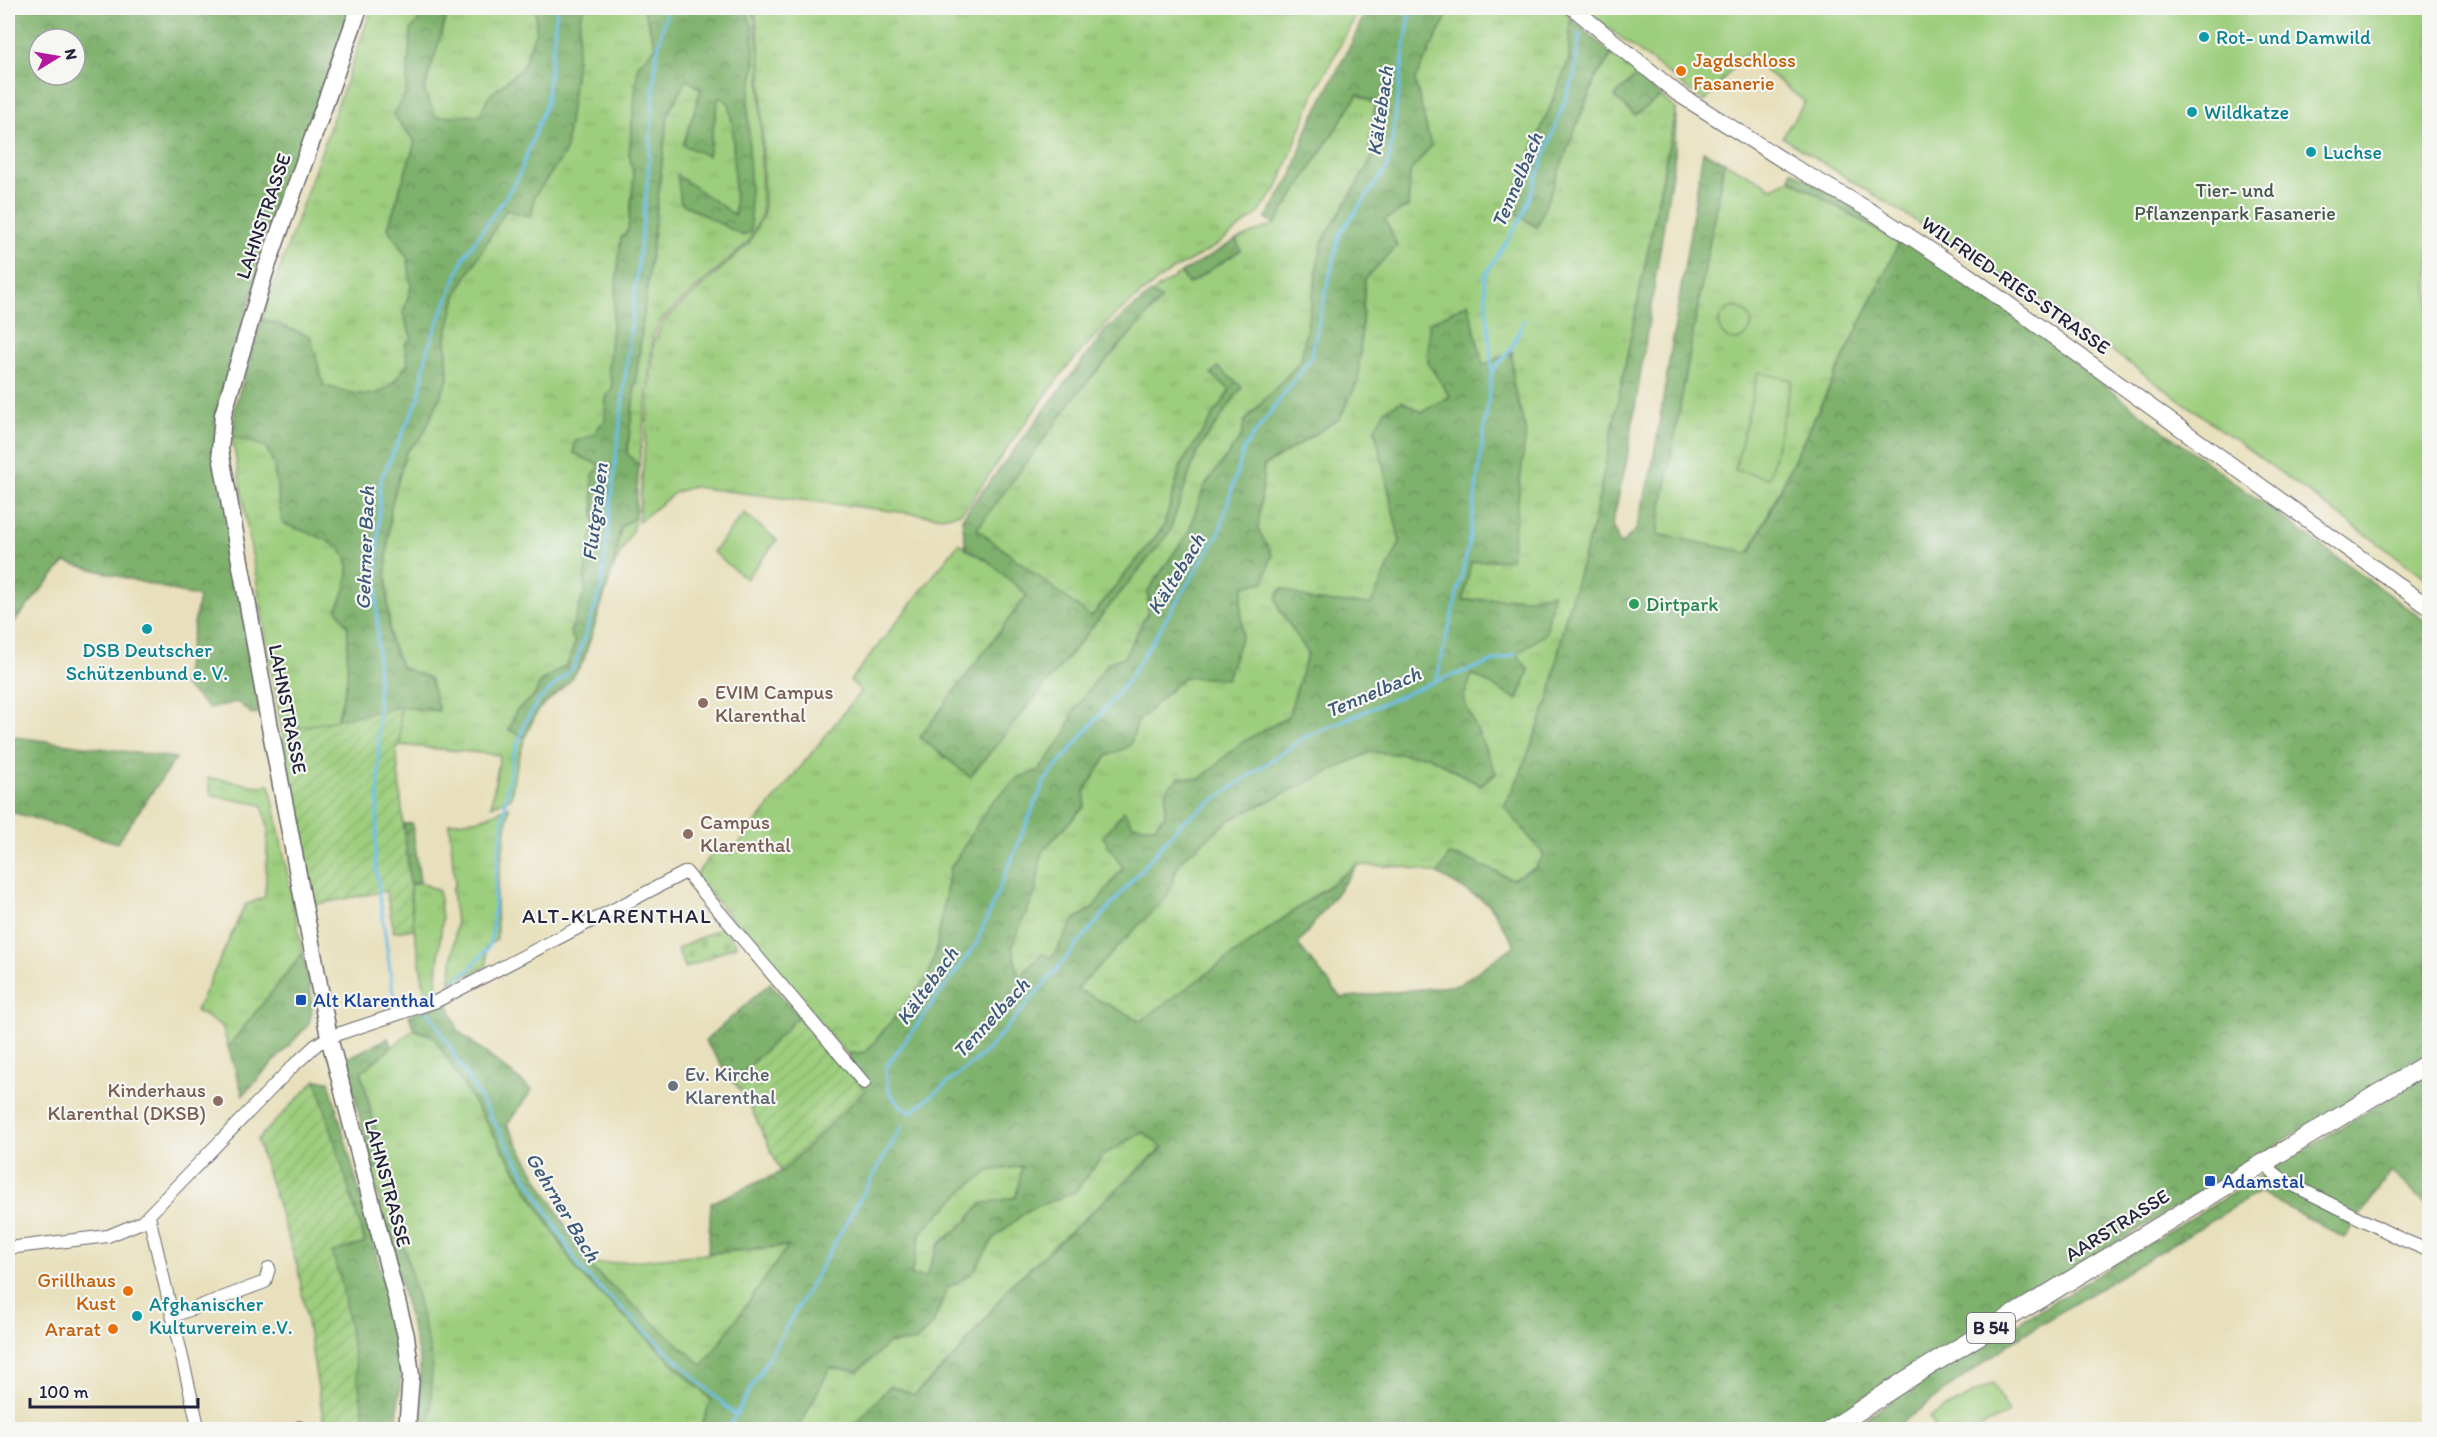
<svg xmlns="http://www.w3.org/2000/svg" width="2437" height="1437" font-family="Itim,sans-serif">
	<style>
		.grass { fill: url(#grass-tufts); stroke: #60785c; stroke-width: 1.5 }
		.forest { fill: url(#forest-crowns); stroke: #506a54; stroke-width: 1.5; fill-rule: evenodd }
		.cemetery { fill: url(#cemetery-stones); stroke: #60785c; stroke-width: 1.5 }
		.park { fill: #9dce7d; stroke: #60785c; stroke-width: 1.5 }
		.garden { fill: url(#garden-furrows); stroke: #60785c; stroke-width: 1.5 }
		.lines { fill: none; stroke-linecap: round; stroke-linejoin: round }
		.stream { stroke: #6dbfe8; stroke-width: 3 }
		.minor-casing { stroke: #676468; stroke-width: 14 }
		.tertiary-casing { stroke: #676468; stroke-width: 17 }
		.secondary-casing { stroke: #676468; stroke-width: 19 }
		.primary-casing { stroke: #676468; stroke-width: 20 }
		.minor { stroke: #fff; stroke-width: 12 }
		.tertiary { stroke: #fff; stroke-width: 15 }
		.secondary { stroke: #fff; stroke-width: 16 }
		.primary { stroke: #fff; stroke-width: 18 }
		.culture-dot { fill: #0f9aa8; stroke: #f6f6f2; stroke-width: 2 }
		.food-dot { fill: #e8710a; stroke: #f6f6f2; stroke-width: 2 }
		.leisure-dot { fill: #2e9e5b; stroke: #f6f6f2; stroke-width: 2 }
		.education-dot { fill: #8d6e63; stroke: #f6f6f2; stroke-width: 2 }
		.transit-dot { fill: #1a4fb4; stroke: #f6f6f2; stroke-width: 2 }
		.worship-dot { fill: #6b7280; stroke: #f6f6f2; stroke-width: 2 }
		.labels { text-anchor: middle; stroke-width: 4.5; stroke-linejoin: round; paint-order: stroke }
		.shield { fill: #f6f6f2; stroke: #626272; stroke-width: 1.5 }
		.shield-label { font-size: 18px; font-weight: bold; fill: #22223b }
		.culture-label { font-size: 20px; fill: #0d838f; stroke: #f6f6f2; text-anchor: start }
		.food-label { font-size: 20px; fill: #c56008; stroke: #f6f6f2; text-anchor: end }
		.park-label { font-size: 20px; fill: #47564f; stroke: #f6f6f2 }
		.street-label { font-size: 20px; fill: #22223b; stroke: #f6f6f2 }
		.leisure-label { font-size: 20px; fill: #27864d; stroke: #f6f6f2; text-anchor: start }
		.education-label { font-size: 20px; fill: #785e54; stroke: #f6f6f2; text-anchor: start }
		.transit-label { font-size: 20px; fill: #164399; stroke: #f6f6f2; text-anchor: start }
		.worship-label { font-size: 20px; fill: #5b616d; stroke: #f6f6f2; text-anchor: start }
		.water-label { font-size: 21px; font-style: italic; fill: #3c5978; stroke: #f6f6f2 }
		.neighbourhood-label { font-size: 21px; letter-spacing: 1.5px; fill: #22223b; stroke: #f6f6f2 }
	</style>
	<defs>
		<pattern id="grass-tufts" width="24" height="20" patternUnits="userSpaceOnUse" patternTransform="scale(1.5)"><rect width="24" height="20" fill="#9dce7d"/><path d="M3 7l-1-3M5 7V3M7 7l1-3M15 17l-1-3M17 17v-4M19 17l1-3" fill="none" stroke="#87b16d"/></pattern>
		<pattern id="forest-crowns" width="20" height="18" patternUnits="userSpaceOnUse" patternTransform="scale(1.5)"><rect width="20" height="18" fill="#7eb16c"/><path d="M2 6a3 3 0 1 1 6 0M12 15a3 3 0 1 1 6 0" fill="none" stroke="#67905a"/></pattern>
		<pattern id="cemetery-stones" width="16" height="16" patternUnits="userSpaceOnUse" patternTransform="scale(1.5)"><rect width="16" height="16" fill="#9dce7d"/><path d="M2 7V4a2 2 0 0 1 4 0v3zM10 15v-3a2 2 0 0 1 4 0v3z" fill="#87b16d"/></pattern>
		<pattern id="garden-furrows" width="10" height="10" patternUnits="userSpaceOnUse" patternTransform="scale(1.5)"><rect width="10" height="10" fill="#9dce7d"/><path d="M-1 1l2-2M0 10L10 0M9 11l2-2" fill="none" stroke="#87b16d"/></pattern>
	</defs>
	<rect width="100%" height="100%" fill="#f6f6f2"/>
	<filter id="ink" filterUnits="userSpaceOnUse"><feTurbulence type="fractalNoise" baseFrequency=".0167" numOctaves="2"/><feDisplacementMap in="SourceGraphic" scale="12" xChannelSelector="R" yChannelSelector="G"/><feConvolveMatrix kernelMatrix="1 2 1 2 8 2 1 2 1" color-interpolation-filters="sRGB"/></filter>
	<filter id="wash" filterUnits="userSpaceOnUse"><feTurbulence type="fractalNoise" baseFrequency=".008" numOctaves="4" result="noise"/><feDisplacementMap in="SourceGraphic" scale="24" xChannelSelector="R" yChannelSelector="G"/><feGaussianBlur stdDeviation="1.35" result="paint"/><feColorMatrix in="noise" values="0 0 0 0 0 0 0 0 0 0 0 0 0 0 0 0 0 1.4 0 .05"/><feComposite in="paint" operator="in"/></filter>
	<g filter="url(#wash)">
		<rect width="100%" height="100%" fill="#e8e0bc"/>
		<!-- grass -->
		<g class="grass">
			<path d="M372,8h54l-1,6 -14,16 -5,65 -13,19 22,28 -27,86 20,31 3,28 -8,27 9,24 -7,6 3,20c-30,42 -39,32 -84,22l-14,-50 -48,-17z"/>
			<polygon points="449,8 536,8 536,31 522,68 488,97 480,115 436,117 424,91"/>
			<polygon points="584,8 643,8 656,47 629,154 634,177 628,230 621,238 608,368 613,386 606,398 605,421 597,428 596,434 574,453 601,466 592,476 595,524 586,559 585,592 570,632 575,643 567,665 542,680 534,696 516,711 509,730 525,737 515,771 511,798 491,806 500,755 400,745 400,707 438,711 430,678 402,668 390,640 386,569 391,506 406,452 423,435 448,379 446,337 456,293 506,210 532,216 534,197 565,153 576,68 580,18"/>
			<polygon points="746,8 753,8 760,66 762,214 748,242 661,320 653,336 639,466 627,454 668,114 687,79 701,90 684,145 719,96 729,103 733,129 735,216 743,236 748,102 755,65 752,27"/>
			<polygon points="755,8 1360,8 1313,96 1279,185 1259,213 1211,249 1169,272 1114,316 1066,368 1012,441 969,504 960,513 942,517 693,487 676,492 638,522 654,342 663,322 749,243 764,213 761,66"/>
			<polygon points="1451,8 1560,8 1570,18 1569,60 1509,208 1536,227 1596,78 1612,54 1637,75 1614,97 1635,115 1661,96 1676,109 1594,522 1564,623 1550,696 1519,777 1505,806 1544,855 1535,868 1512,879 1466,859 1450,855 1438,874 1406,867 1357,865 1141,1021 1076,989 1167,896 1180,861 1231,819 1370,752 1428,756 1480,785 1496,773 1463,699 1472,674 1518,700 1516,654 1546,633 1553,594 1529,598 1462,600 1471,562 1526,432 1512,383 1512,352 1483,365 1468,303 1428,363 1450,397 1422,412 1375,429 1400,542 1371,605 1314,601 1279,609 1308,653 1288,717 1241,743 1200,779 1180,777 1166,790 1165,815 1155,827 1133,825 1124,812 1123,867 1092,909 1075,919 1052,958 1042,954 1019,979 1012,945 1035,893 1042,851 1085,806 1085,790 1107,756 1130,746 1137,722 1184,677 1242,636 1241,601 1244,586 1272,555 1258,529 1264,466 1339,419 1358,381 1365,279 1397,246 1385,219 1408,207 1410,171 1431,146 1414,80"/>
			<polygon points="1358,94 1375,104 1369,149 1375,154 1322,243 1301,361 1244,422 1242,436 1204,487 1189,531 1148,591 1148,611 1124,657 1108,663 1074,711 1065,735 1040,770 1018,778 965,846 950,869 936,951 928,977 866,1052 847,1054 695,876 719,845 731,854 861,691 850,681 959,543 987,560 1027,595 920,737 970,777 1169,533 1197,452 1241,387 1211,374 1230,390 1181,465 1164,526 1091,617 976,529 1081,389 1161,300 1151,293 1181,273 1188,284 1241,250 1236,240 1275,224"/>
			<polygon points="1724,162 1773,188 1790,179 1899,243 1749,553 1657,534"/>
			<path d="M232,436l33,10 9,19 8,58c52,20 85,22 55,86l11,18 -1,55 -10,38 -55,11z"/>
			<polygon points="635,517 633,529 613,568 621,527"/>
			<path d="M208,778c22,1 40,10 62,7l33,168 -75,94 -6,-21 -26,-15 49,-106 20,-8 3,-70 -6,-22 -51,-10z"/>
			<polygon points="509,807 496,898 497,939 486,947 487,967 450,982 456,924 452,890 455,884 449,823 481,819"/>
			<polygon points="420,882 439,891 442,920 436,988 425,992 414,929 410,885"/>
			<polygon points="414,1029 434,1037 578,1272 712,1400 700,1429 416,1429 420,1418 431,1422 399,1224 386,1227 372,1170 385,1167 361,1072"/>
			<polygon points="1143,1132 1163,1147 1011,1285 961,1350 914,1395 890,1386 857,1423 832,1429 798,1429 830,1368 858,1371 889,1343 915,1342 933,1324 947,1288 972,1274 994,1238 1028,1210 1075,1192 1103,1155"/>
			<polygon points="1023,1166 1016,1197 981,1204 966,1222 938,1245 926,1277 911,1275 921,1232 966,1188 989,1171"/>
			<polygon points="789,1246 703,1367 588,1265"/>
		</g>
		<!-- forest -->
		<g class="forest">
			<path d="M8,8h344l-110,315 -19,63 -8,37 44,287 -1,3 -6,1 -15,-12 -28,6 -26,-23 16,-88 -134,-35 -57,67zM39,39h36v36h-36z"/>
			<path d="M426,8h23l-25,83 12,26 44,-2 8,-18 34,-29 14,-37v-23h48l-4,10 -4,50 -11,85 -31,44 -2,20 -26,-7 -49,83 -11,44 2,42 -25,56 -17,17 -15,54 -5,63 4,71 12,28 28,10 9,33 -39,-4 -63,13 10,-38 1,-55 -11,-18c30,-64 -3,-66 -55,-86l-8,-58 -8,-18 -34,-11 4,-33 26,-84 48,17 14,50c45,10 54,20 84,-22l-3,-20 7,-6 -9,-24 8,-27 -3,-28 -20,-31 27,-86 -22,-28 13,-19 5,-66 14,-15z"/>
			<polygon points="643,8 746,8 752,27 755,65 748,102 751,231 743,236 681,203 677,175 735,215 733,129 729,103 719,97 708,156 683,145 701,90 687,79 668,114 627,453 639,466 635,517 621,527 613,568 583,662 570,681 538,710 525,737 509,730 516,711 534,696 542,680 567,665 575,643 570,632 585,592 586,559 595,524 592,476 601,466 574,453 574,442 595,434 597,428 605,421 606,398 613,386 608,368 621,238 628,230 634,177 629,154 638,65 656,47"/>
			<path d="M1367,8h84l-36,72 16,66 -21,26 -2,35 -23,12 12,27 -32,33 -7,102 -19,38 -75,47 -6,63 14,26 -8,27 -20,4 -3,15 1,35 -15,43 -43,-2 -47,45 -7,24 -23,10 -22,34v16l-43,45 -7,42 -23,52 7,33 23,-24 10,4 23,-39 17,-10 31,-41 -20,-31 21,-26 9,14 22,2 10,-12 1,-25 14,-13 20,2 41,-36 47,-26 20,-64 -29,-44 -3,-11 6,-10 32,13 57,3 29,-62 -25,-113 10,-19 17,-9 20,11 28,-15 -22,-34 1,-40 39,-20 15,62 29,-13 1,31 13,49 -15,127 -40,3 -8,38 66,-2 24,-5 -7,40 -29,21 12,16 -11,30 -46,-26 -9,25 33,74 -16,12 -52,-29 -58,-4 -139,67 -51,42 -13,35 -90,93 64,32 217,-156 -60,79 43,54 117,-13 57,-40 -26,-41 -51,-30 11,-19 17,4 46,20 23,-11 9,-13 -40,-49 15,-29 31,-81 14,-73 30,-101 82,-413 -1,45 -48,305 -15,66 8,20 16,-15 16,-62 51,-317 21,11 -67,372 93,19 149,-310 -109,-64 1,-9 134,81 78,56 162,125 264,192v428l-562,343 -50,34h-985l25,-6 33,-37 25,9 46,-45 50,-65 152,-137 -20,-16 -40,23 -28,37 -47,18 -34,28 -22,36 -25,14 -14,36 -18,18 -26,1 -31,28 -28,-3 -31,60 6,1h-105l11,-29 -133,-128 -144,-235 -20,-8 -5,-14 39,-13 10,29 74,59 -25,35 81,140 115,101 85,-120 -80,7 3,-50 70,-31 83,-81 -17,-37 19,-2 62,-75 8,-26 14,-82 39,-64 29,-27 22,-8 25,-35 9,-24 34,-48 17,-6 23,-45v-21l41,-60 15,-44 38,-51 2,-14 57,-61 21,-118 53,-89 -6,-5 6,-45 -17,-10 -83,130 -9,-6 26,-43 15,-46 47,-91zM1022,1166l-6,31 -35,7 -15,18 -28,24 -12,31 -15,-2 10,-43 45,-44 23,-17z"/>
			<polygon points="1570,18 1612,54 1595,78 1537,227 1509,208 1569,60"/>
			<polygon points="1637,75 1661,96 1635,115 1614,97"/>
			<polygon points="1236,240 1241,250 1189,284 1181,273"/>
			<polygon points="1151,293 1161,299 1081,389 977,529 1091,617 1164,526 1181,465 1230,390 1211,374 1218,367 1242,387 1197,452 1169,533 970,777 920,737 1027,595 987,560 966,549 962,518 1105,331"/>
			<polygon points="8,736 176,758 117,843 8,811"/>
			<polygon points="412,823 420,882 410,885 404,824"/>
			<path d="M303,953c3,21 15,52 5,72l-65,70 -15,-48z"/>
			<polygon points="770,983 799,1016 734,1082 705,1041"/>
			<polygon points="388,1038 392,1047 361,1072 385,1167 372,1170 346,1059"/>
			<polygon points="2429,1074 2429,1206 2391,1172 2344,1238 2259,1192 2014,1340 1893,1429 1847,1430 1911,1388"/>
			<polygon points="316,1080 329,1081 391,1308 401,1379 396,1429 366,1429 342,1286 332,1252 365,1242"/>
			<polygon points="399,1224 432,1359 431,1422 420,1418 420,1360 386,1227"/>
		</g>
		<!-- cemetery -->
		<polygon class="cemetery" points="722,927 737,945 686,968 677,949"/>
		<!-- park -->
		<g class="park">
			<polygon points="1595,8 2429,8 2429,580 2043,301 1782,137 1805,102 1744,54 1705,102 1590,14"/>
			<circle cx="1735" cy="324" r="16"/>
			<polygon points="1758,372 1792,380 1769,478 1735,470"/>
			<polygon points="744,513 777,540 746,579 713,552"/>
			<polygon points="1993,1383 2009,1413 1978,1429 1936,1429 1929,1417"/>
		</g>
		<!-- garden -->
		<g class="garden">
			<polygon points="400,707 400,745 396,749 414,929 394,932 386,891 311,905 282,731"/>
			<polygon points="799,1016 865,1090 781,1172 746,1098 734,1082"/>
			<polygon points="316,1080 365,1243 332,1252 342,1286 366,1429 325,1429 298,1269 257,1140"/>
		</g>
		<g class="lines">
			<!-- stream -->
			<g class="stream">
				<path d="M1415,8l-6,10 -21,149 -48,66 -30,126 -66,89 -25,85 -92,149 -83,100 -68,162 -90,123c1,27 3,29 24,46l76,-61 195,-229 124,-86 131,-56 32,-132 24,-177 -8,-95 38,-60 52,-141 6,-42"/>
				<polyline points="1492,372 1512,347 1524,320"/>
				<polyline points="1436,681 1516,654"/>
				<polyline points="453,982 468,971 488,948 492,935 496,875 507,790 513,757 525,723 538,701 574,667 601,590 648,177 656,56 668,8"/>
				<polyline points="439,990 395,1007 375,861 379,780 377,594 380,481 419,398 427,350 464,257 517,180 546,104 557,8"/>
				<polyline points="428,1010 582,1271 735,1415"/>
				<polyline points="727,1430 902,1126"/>
			</g>
		</g>
	</g>
	<g filter="url(#ink)">
		<g class="lines">
			<defs>
				<g id="minor">
					<polyline points="2265,1162 2273,1172 2285,1181 2401,1239 2430,1251"/>
					<polyline points="149,1216 199,1430"/>
					<polyline points="8,1248 108,1236 142,1222 292,1067 316,1045 329,1037 437,1001 686,872 864,1083"/>
					<polyline points="173,1316 265,1282 269,1268"/>
					<polyline points="297,1430 299,1427"/>
				</g>
				<polyline id="tertiary" points="1573,8 1677,93 1789,164 1871,211 1965,273 2430,608"/>
				<polyline id="secondary" points="359,8 265,272 223,415 220,450 269,722 329,1037 406,1336 411,1376 407,1430"/>
				<polyline id="primary" points="1830,1430 1906,1380 2430,1062"/>
			</defs>
			<!-- minor casing -->
			<use href="#minor" class="minor-casing"/>
			<!-- tertiary casing -->
			<use href="#tertiary" class="tertiary-casing"/>
			<!-- secondary casing -->
			<use href="#secondary" class="secondary-casing"/>
			<!-- primary casing -->
			<use href="#primary" class="primary-casing"/>
			<!-- minor -->
			<use href="#minor" class="minor"/>
			<!-- tertiary -->
			<use href="#tertiary" class="tertiary"/>
			<!-- secondary -->
			<use href="#secondary" class="secondary"/>
			<!-- primary -->
			<use href="#primary" class="primary"/>
		</g>
	</g>
	<!-- markers -->
	<g class="culture-dot">
		<circle cx="2204" cy="37" r="6"/>
		<circle cx="2192" cy="112" r="6"/>
		<circle cx="2311" cy="152" r="6"/>
		<circle cx="147" cy="629" r="6"/>
		<circle cx="137" cy="1316" r="6"/>
	</g>
	<g class="food-dot">
		<circle cx="1681" cy="71" r="6"/>
		<circle cx="128" cy="1291" r="6"/>
		<circle cx="113" cy="1329" r="6"/>
	</g>
	<circle class="leisure-dot" cx="1634" cy="604" r="6"/>
	<g class="education-dot">
		<circle cx="703" cy="703" r="6"/>
		<circle cx="688" cy="834" r="6"/>
		<circle cx="218" cy="1101" r="6"/>
	</g>
	<g class="transit-dot">
		<rect x="295" y="994" width="12" height="12" rx="3"/>
		<rect x="2204" y="1175" width="12" height="12" rx="3"/>
	</g>
	<circle class="worship-dot" cx="673" cy="1086" r="6"/>
	<g class="labels">
		<!-- shield labels -->
		<rect class="shield" x="1967" y="1313" width="48" height="30" rx="4.5"/>
		<g class="shield-label">
			<text x="1991" y="1334">B 54</text>
		</g>
		<!-- culture labels -->
		<g class="culture-label">
			<text x="2216" y="44">Rot- und Damwild</text>
			<text x="2204" y="119">Wildkatze</text>
			<text x="2323" y="159">Luchse</text>
			<text x="147" y="657" text-anchor="middle">DSB Deutscher<tspan x="147" dy="23">Schützenbund e. V.</tspan></text>
			<text x="149" y="1311">Afghanischer<tspan x="149" dy="23">Kulturverein e.V.</tspan></text>
		</g>
		<!-- food labels -->
		<g class="food-label">
			<text x="1693" y="67" text-anchor="start">Jagdschloss<tspan x="1693" dy="23">Fasanerie</tspan></text>
			<text x="116" y="1287">Grillhaus<tspan x="116" dy="23">Kust</tspan></text>
			<text x="101" y="1336">Ararat</text>
		</g>
		<!-- park labels -->
		<g class="park-label">
			<text x="2235" y="197">Tier- und<tspan x="2235" dy="23">Pflanzenpark Fasanerie</tspan></text>
		</g>
		<!-- street labels -->
		<g class="street-label">
			<text transform="translate(263 216) rotate(-71)" y="7">LAHNSTRASSE</text>
			<text transform="translate(2016 285) rotate(35)" y="7">WILFRIED-RIES-STRASSE</text>
			<text transform="translate(288 709) rotate(79)" y="7">LAHNSTRASSE</text>
			<text transform="translate(388 1183) rotate(75)" y="7">LAHNSTRASSE</text>
			<text transform="translate(2117 1225) rotate(-32)" y="7">AARSTRASSE</text>
		</g>
		<!-- leisure labels -->
		<g class="leisure-label">
			<text x="1646" y="611">Dirtpark</text>
		</g>
		<!-- education labels -->
		<g class="education-label">
			<text x="715" y="699">EVIM Campus<tspan x="715" dy="23">Klarenthal</tspan></text>
			<text x="700" y="829">Campus<tspan x="700" dy="23">Klarenthal</tspan></text>
			<text x="206" y="1097" text-anchor="end">Kinderhaus<tspan x="206" dy="23">Klarenthal (DKSB)</tspan></text>
		</g>
		<!-- transit labels -->
		<g class="transit-label">
			<text x="313" y="1007">Alt Klarenthal</text>
			<text x="2222" y="1188">Adamstal</text>
		</g>
		<!-- worship labels -->
		<g class="worship-label">
			<text x="685" y="1081">Ev. Kirche<tspan x="685" dy="23">Klarenthal</tspan></text>
		</g>
		<!-- water labels -->
		<g class="water-label">
			<text transform="translate(1380 111) rotate(-82)" y="7">Kältebach</text>
			<text transform="translate(1517 180) rotate(-67)" y="7">Tennelbach</text>
			<text transform="translate(595 512) rotate(-83)" y="7">Flutgraben</text>
			<text transform="translate(365 548) rotate(-88)" y="7">Gehrner Bach</text>
			<text transform="translate(1176 574) rotate(-58)" y="7">Kältebach</text>
			<text transform="translate(1373 692) rotate(-23)" y="7">Tennelbach</text>
			<text transform="translate(927 986) rotate(-54)" y="7">Kältebach</text>
			<text transform="translate(991 1018) rotate(-47)" y="7">Tennelbach</text>
			<text transform="translate(563 1207) rotate(59)" y="7">Gehrner Bach</text>
		</g>
		<!-- neighbourhood labels -->
		<g class="neighbourhood-label">
			<text x="617" y="923">ALT-KLARENTHAL</text>
		</g>
	</g>
	<!-- margin -->
	<rect width="2437" height="1437" fill="none" stroke="#f6f6f2" stroke-width="30"/>
	<!-- north arrow -->
	<g transform="translate(57 57) rotate(79)"><circle r="28" fill="#f6f6f2" stroke="#a1a1a9" stroke-width="1.5"/>
	<path d="M0-4.5L10 22L0 15L-10 22Z" fill="#b5179e"/>
	<text y="-9" font-size="16" font-weight="bold" text-anchor="middle" fill="#22223b">N</text>
	</g>
	<!-- scale -->
	<path d="M30 1398v9h168v-9" fill="none" stroke="#22223b" stroke-width="3"/>
	<text x="39" y="1398" font-size="18" fill="#22223b" stroke="#f6f6f2" stroke-width="4.5" paint-order="stroke">100 m</text>
</svg>
